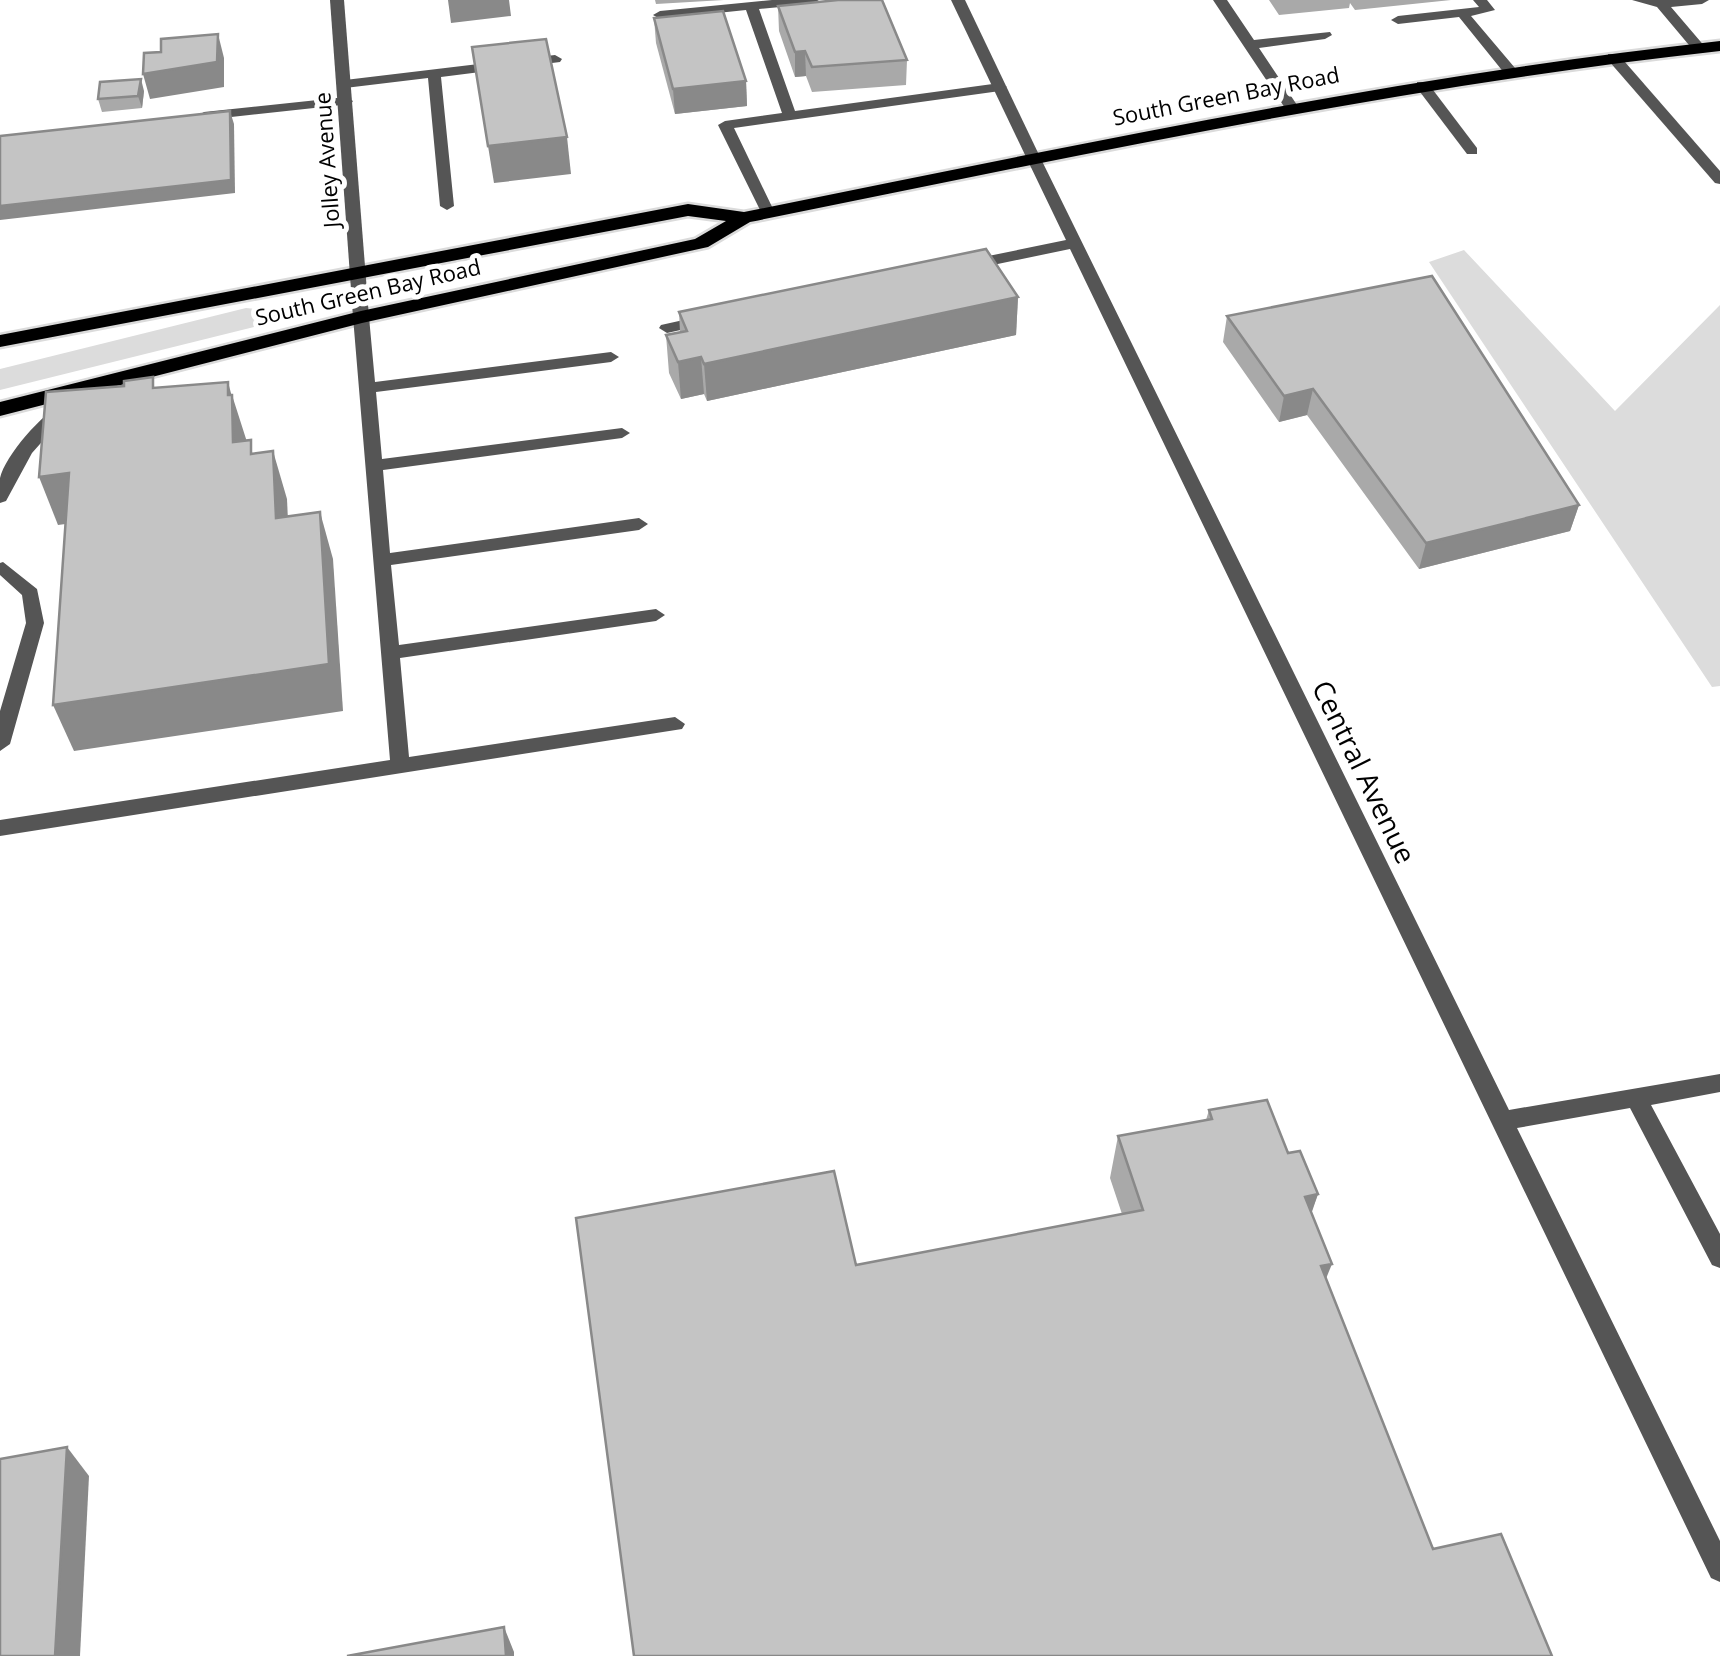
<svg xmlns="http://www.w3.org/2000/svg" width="1720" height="1656" font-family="'Open Sans',sans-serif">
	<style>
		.green { fill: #dcdcdc }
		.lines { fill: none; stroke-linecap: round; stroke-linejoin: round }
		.primary-casing { stroke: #dbdbdb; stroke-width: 5 }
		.lane { fill: #555; fill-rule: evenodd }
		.street { fill: #555; fill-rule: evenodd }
		.primary { fill: #000; fill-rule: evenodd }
		.wall { fill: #a9a9a9 }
		.shaded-wall { fill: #898989 }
		.building { fill: #c4c4c4; stroke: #898989; stroke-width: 2.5 }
		.labels { text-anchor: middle; stroke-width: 10; stroke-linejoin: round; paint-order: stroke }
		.far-street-label { font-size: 22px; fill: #000; stroke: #fff }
		.street-label { font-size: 28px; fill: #000; stroke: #fff }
	</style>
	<rect width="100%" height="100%" fill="#fff"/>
	<!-- green -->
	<g class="green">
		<polygon points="1464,250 1615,411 1720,305 1720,686 1712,687 1429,262"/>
		<polygon points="246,308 295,313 286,319 0,390 0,369"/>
	</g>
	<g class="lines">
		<defs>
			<path id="primary" d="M1720,41v10c-327,36 -648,106 -970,171l-42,25 -346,76 -362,93v-14l361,-91 334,-72 31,-18 -38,-5 -688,131v-12l688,-131 56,8c324,-65 647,-135 976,-171z"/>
		</defs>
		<!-- primary casing -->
		<use href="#primary" class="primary-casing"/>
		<!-- lane -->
		<g class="lane">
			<polygon points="772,0 819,0 812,4 759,9 795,111 1000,83 1007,87 1000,91 734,128 775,213 768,217 763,216 718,125 725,121 782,113 746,10 660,19 653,15 660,11"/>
			<polygon points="1213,0 1227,0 1254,40 1330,32 1332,35 1325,39 1259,48 1299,108 1297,111 1287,111"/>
			<polygon points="1473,0 1487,0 1495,10 1471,16 1515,68 1515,74 1505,74 1459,17 1398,24 1391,20 1398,16 1479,7"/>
			<polygon points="1632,0 1709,0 1702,4 1671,7 1706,48 1694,51 1657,7"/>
			<polygon points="555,55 562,59 560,62 441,77 454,206 447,210 440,206 428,78 345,88 338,84 345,80"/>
			<polygon points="1417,82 1427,82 1477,148 1477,154 1467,154 1417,88"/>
			<polygon points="346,97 353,101 351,104 204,120 197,116 204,112"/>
			<polygon points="1034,155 1041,159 1509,1110 1720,1074 1720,1092 1651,1105 1720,1234 1720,1268 1712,1265 1630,1108 1517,1128 1720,1541 1720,1582 1711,1578 1070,249 969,270 961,265 969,260 1066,240 1027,159"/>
			<polygon points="361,312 369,317 375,382 611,352 619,357 611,362 376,392 382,459 622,428 630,433 622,438 383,470 390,553 639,518 648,524 639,530 391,565 399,645 656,609 665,615 656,621 400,658 409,757 675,717 685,724 682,729 0,836 0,820 390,760 353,317"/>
			<polygon points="706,315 712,317 712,323 667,333 659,328 661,325"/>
			<path d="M63,404l8,5 -39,44 -26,48 -6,2c0,-8 0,-18 0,-25 5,-22 43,-66 63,-74z"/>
			<polygon points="3,562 37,589 44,623 10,744 0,751 0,711 26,623 22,595 0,575 0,563"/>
		</g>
		<!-- street -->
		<g class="street">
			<polygon points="330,0 344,0 369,317 361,322 353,317"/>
			<polygon points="951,0 965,0 1041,159 1039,162 1027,159"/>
			<polygon points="1608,54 1618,54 1720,171 1720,184 1715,183 1608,60"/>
		</g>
		<!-- primary -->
		<use href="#primary" class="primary"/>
	</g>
	<!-- wall -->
	<g class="wall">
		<polygon points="655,0 724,0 656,4"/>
		<polygon points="1269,0 1451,0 1355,10 1350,3 1349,8 1279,15"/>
		<polygon points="778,6 907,60 906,85 812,92 806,76 795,77 779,31"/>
		<polygon points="654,18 746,81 747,106 675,114 656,43"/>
		<polygon points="144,91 142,108 102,112 98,99"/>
		<polygon points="1018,297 1016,335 707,401 704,394 681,399 669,373 666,335 680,332 679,312"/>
		<polygon points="1227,316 1579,505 1570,531 1419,569 1307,415 1279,422 1223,342"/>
		<polygon points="1209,1110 1288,1153 1318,1194 1311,1213 1326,1278 1433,1549 856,1265 1122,1214 1110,1178 1118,1136 1206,1120"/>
	</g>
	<!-- shaded-wall -->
	<g class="shaded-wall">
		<polygon points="448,0 509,0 511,16 451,23"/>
		<polygon points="218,34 224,58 224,87 150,99 143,74"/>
		<polygon points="805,51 806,76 795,77 795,52"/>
		<polygon points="141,79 144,91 142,108 138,96"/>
		<polygon points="746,81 747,106 675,114 673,89"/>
		<polygon points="230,111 234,124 235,193 0,220 0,206"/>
		<polygon points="567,137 571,174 494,183 488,146"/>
		<polygon points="1018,297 1016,335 707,401 704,364"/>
		<polygon points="701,357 704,394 681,399 678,362"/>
		<polygon points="228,382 232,397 232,395 247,442 233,442"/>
		<polygon points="1313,389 1307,415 1279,422 1284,396"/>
		<polygon points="273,451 287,499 290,565 276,518"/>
		<polygon points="69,473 88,521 58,525 39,477"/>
		<polygon points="1579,505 1570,531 1419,569 1426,543"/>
		<polygon points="320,512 333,559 343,711 74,751 53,705"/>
		<polygon points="1318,1194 1304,1235 1305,1197"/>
		<polygon points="1332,1264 1316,1303 1321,1266"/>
		<polygon points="67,1447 89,1476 80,1656 55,1656"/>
		<polygon points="504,1627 514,1652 514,1656 506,1656"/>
	</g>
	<!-- building -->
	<g class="building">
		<polygon points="838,0 882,0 907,60 812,67 805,51 795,52 778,6"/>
		<polygon points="723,11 746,81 673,89 654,18"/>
		<polygon points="218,34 217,62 143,74 144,53 161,52 161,39"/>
		<polygon points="546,39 567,137 488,146 472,47"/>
		<polygon points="141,79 138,96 98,99 100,82"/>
		<polygon points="230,111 231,180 0,206 0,136"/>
		<polygon points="986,249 1018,297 704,364 701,357 678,362 666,335 687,331 679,312"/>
		<polygon points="1432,276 1579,505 1426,543 1313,389 1284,396 1227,316"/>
		<polygon points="153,377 153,388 228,382 228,395 232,395 233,442 251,440 251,454 273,451 276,518 320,512 329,664 53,705 69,473 39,477 46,392 124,386 124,381"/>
		<polygon points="1267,1100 1288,1153 1300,1151 1318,1194 1305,1197 1332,1264 1321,1266 1433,1549 1501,1534 1552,1656 634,1656 576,1218 834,1171 856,1265 1143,1210 1118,1136 1212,1119 1209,1110"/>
		<polygon points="67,1447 55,1656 0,1656 0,1459"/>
		<polygon points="504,1627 506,1656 347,1656"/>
	</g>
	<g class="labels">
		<!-- far-street labels -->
		<g class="far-street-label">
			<text transform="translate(1226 96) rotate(-11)" y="8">South Green Bay Road</text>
			<text transform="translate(327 160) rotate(-94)" y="8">Jolley Avenue</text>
			<text transform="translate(368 292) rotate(-13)" y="8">South Green Bay Road</text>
		</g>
		<!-- street labels -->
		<g class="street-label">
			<text transform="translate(1364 772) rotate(64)" y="10">Central Avenue</text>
		</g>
	</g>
</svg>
